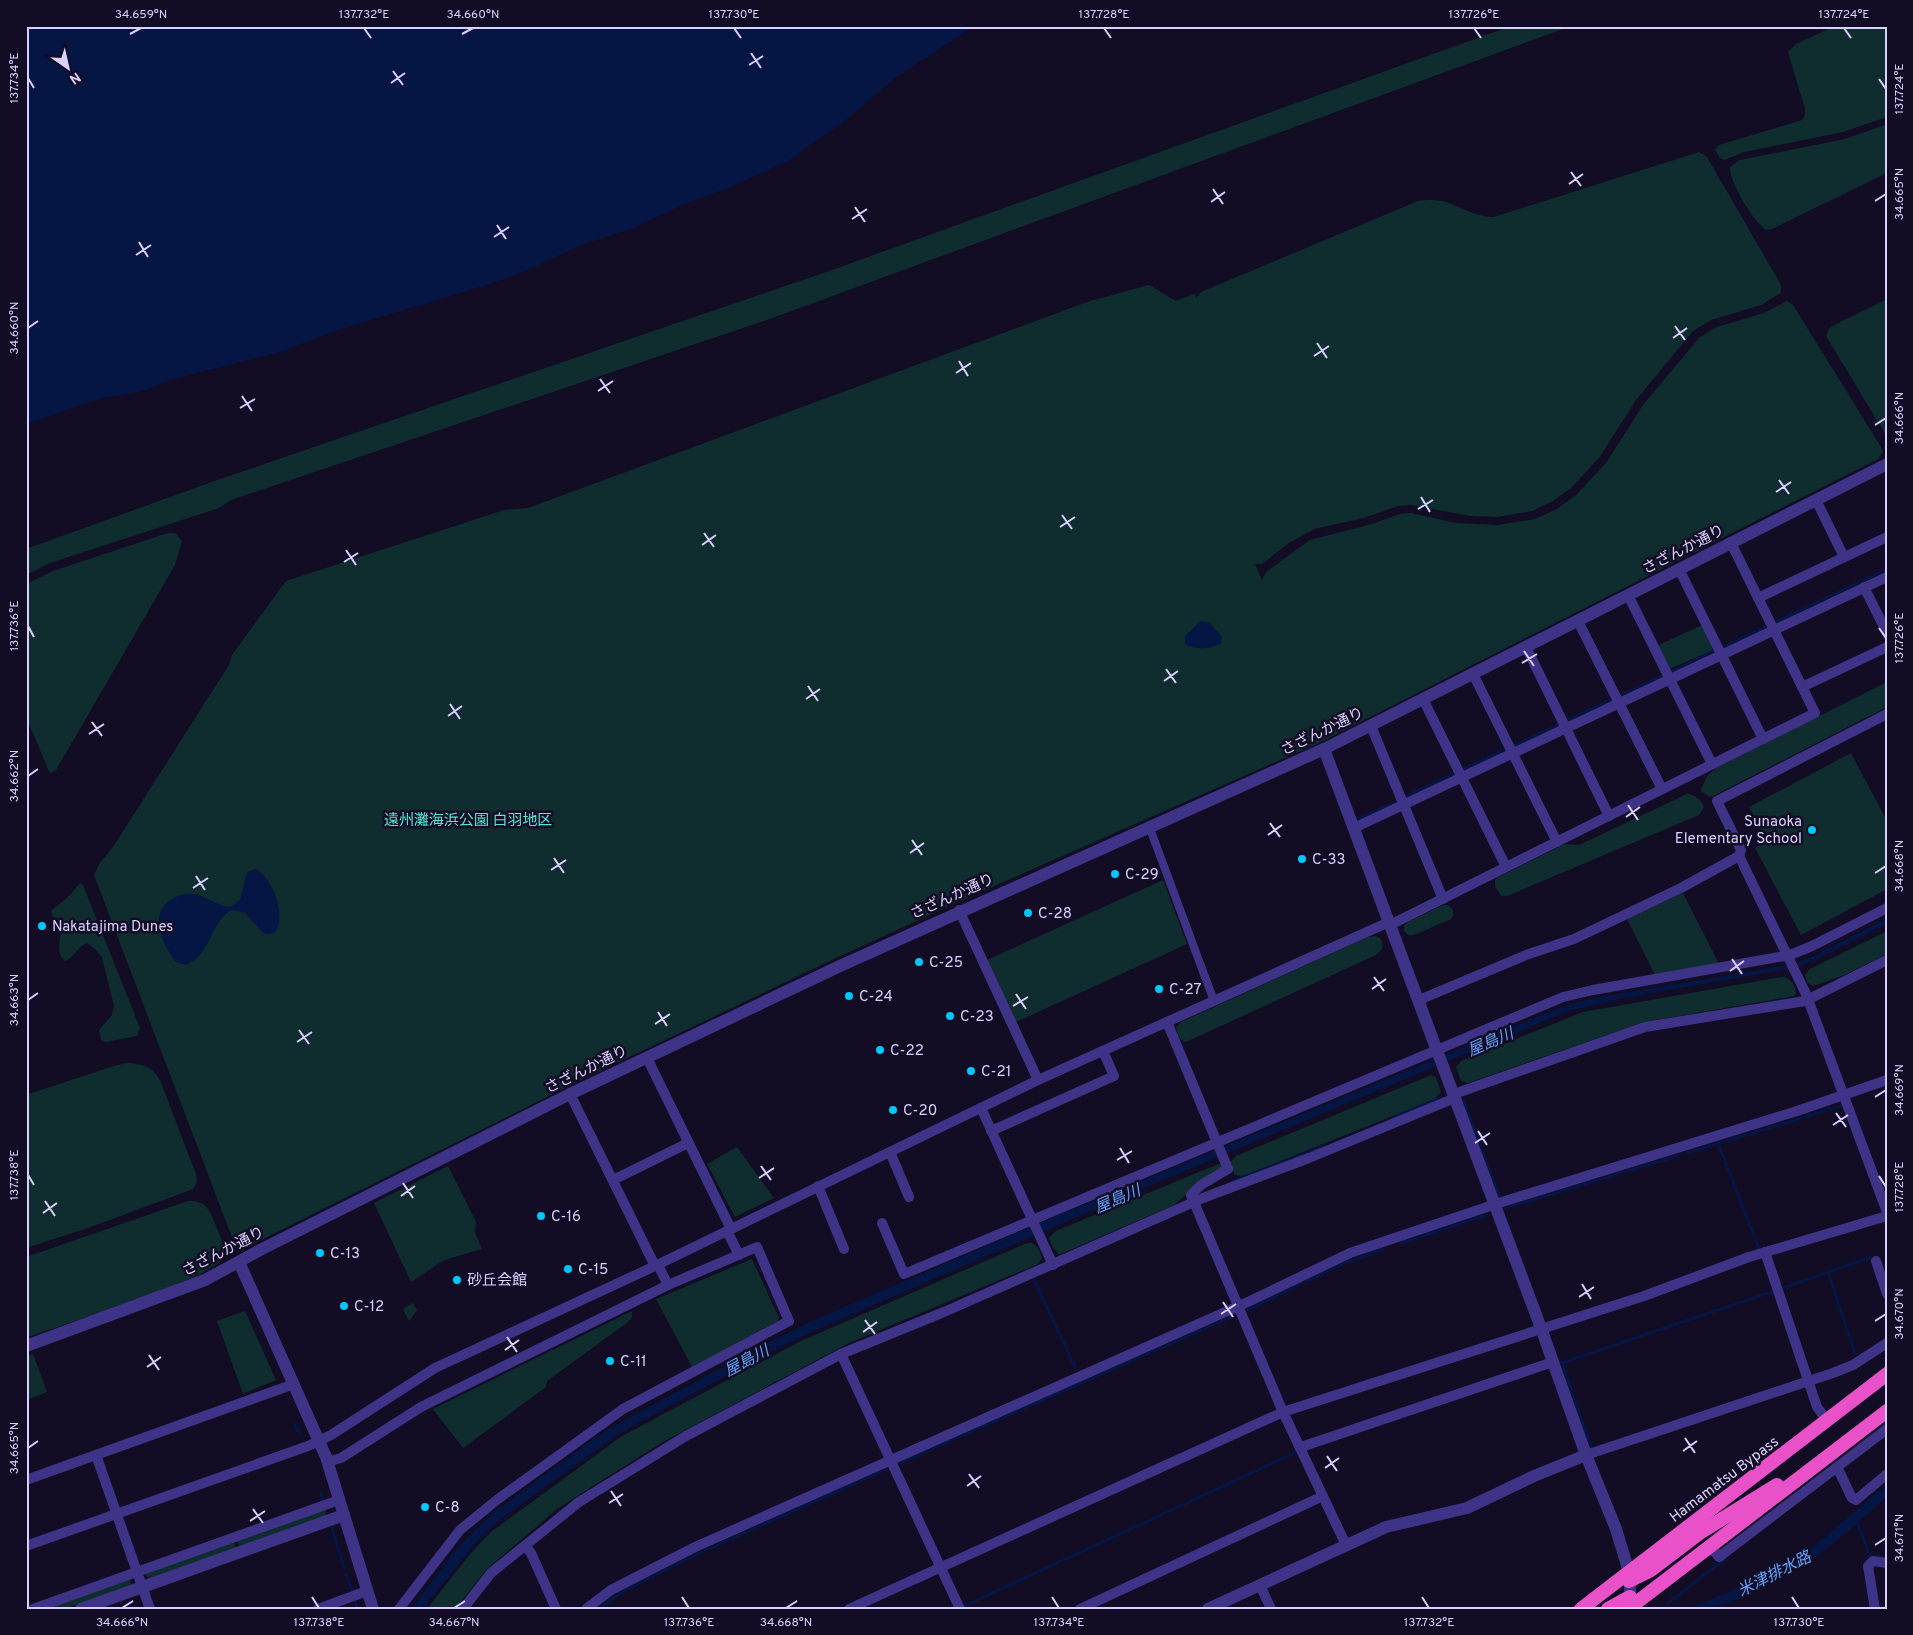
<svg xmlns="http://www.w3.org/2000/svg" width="1913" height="1635" font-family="Overpass,'Noto Sans JP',sans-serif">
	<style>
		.green { fill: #0f2d2f }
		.water { fill: #051645 }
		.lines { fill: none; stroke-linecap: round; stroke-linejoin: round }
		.stream { stroke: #051645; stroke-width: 3 }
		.pedestrian { stroke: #3f3388; stroke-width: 8 }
		.minor { stroke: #3f3388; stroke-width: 10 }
		.tertiary { stroke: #3f3388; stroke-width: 12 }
		.trunk { stroke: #e851c7; stroke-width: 14 }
		.ticks { fill: none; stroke: #dad0ff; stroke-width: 2 }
		.poi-dot { fill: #00c8fb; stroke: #130c25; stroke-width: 2 }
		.labels { text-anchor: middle; stroke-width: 5; stroke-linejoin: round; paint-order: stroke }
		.street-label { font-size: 15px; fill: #dad0ff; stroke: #130c25 }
		.park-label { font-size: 15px; fill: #51ead3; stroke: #130c25 }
		.poi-label { font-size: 15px; fill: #dad0ff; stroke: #130c25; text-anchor: start }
		.water-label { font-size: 16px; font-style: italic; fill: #5ea4ff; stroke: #130c25 }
		.neatline { fill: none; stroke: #dad0ff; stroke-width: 2 }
		.ticks-label { font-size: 12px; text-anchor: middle; fill: #dad0ff }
	</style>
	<rect width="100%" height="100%" fill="#130c25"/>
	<!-- green -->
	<g class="green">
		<polygon points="1511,26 1571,26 761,322 231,500 219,508 50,563 26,575 26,549 220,479 829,271"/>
		<polygon points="1835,26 1887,26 1887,117 1843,132 1744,152 1724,160 1720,158 1715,150 1719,145 1802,120 1805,115 1805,109 1788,52 1796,44"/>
		<path d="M1887,124v49l-113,55 -7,2c-12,-5 -39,-50 -37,-63l10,-7 105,-21z"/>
		<path d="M1699,152l8,5 74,128v8l-20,12 -50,15 -18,11 -57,69 -37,58 -28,30 -18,13 -21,10 -35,6 -27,-1 -58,-11 -14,1 -34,12 -50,11 -25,14 -27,21h-7l7,16 4,-8 44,-32 62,-16 28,-10 11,-1 45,10 41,2 38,-6 22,-10 20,-15 29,-31 37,-58 56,-67 15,-10 50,-15 23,-12 6,4 88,142 2,5 -5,7 -557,283 -365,161 -120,55 -269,129 -314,157 -15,1 -5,-5 -139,-365 5,-11 14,-17 116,-182 3,-10 54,-74 218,-71 24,-2 562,-207 59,-16 27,16 19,-7 1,4 5,-6 217,-91c36,-6 44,15 76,16z"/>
		<polygon points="1887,299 1887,437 1826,336 1829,329 1834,325"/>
		<polygon points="168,533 175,533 182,541 175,565 56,770 51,773 49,771 26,717 26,584 53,571"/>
		<polygon points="1702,625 1713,650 1669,669 1657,646"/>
		<polygon points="1887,682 1887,707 1715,795 1710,797 1702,792 1701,789 1707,776 1718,767"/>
		<polygon points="1851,753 1887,821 1887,889 1801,935 1755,848 1767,842 1749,807"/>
		<path d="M1687,794c8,1 14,5 17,13l-5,8 -192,81h-6l-6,-10v-6l4,-3 66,-33 14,1z"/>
		<polygon points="1163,880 1187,944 1016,1022 987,960"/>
		<path d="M80,883l3,2 57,143 -3,8 -31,6 -5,-2 -2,-10 13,-15 2,-9 -12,-48 -7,-9 -8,-6c-10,3 -12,15 -22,18 -10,-9 -4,-21 -4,-32l-6,-6 -4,-12 17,-14z"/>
		<polygon points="1683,893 1719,964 1655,975 1627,919"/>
		<polygon points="1443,905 1448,905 1453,910 1453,916 1449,920 1414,935 1408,935 1404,931 1404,926 1408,922"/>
		<polygon points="1887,931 1887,954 1844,975 1816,985 1812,986 1807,982 1805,975 1810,969"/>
		<path d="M1376,936l5,3c3,8 1,11 -5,16l-188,86 -4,1 -5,-5 -3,-9 5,-6 187,-85z"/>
		<path d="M1782,977c8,1 13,7 14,16l-2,3 -150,26 -176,61 -7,-2 -5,-14 5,-6 122,-49z"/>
		<path d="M128,1063c15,1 24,4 32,17l36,94 1,8 -4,7 -105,39 -62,20v-153l91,-30z"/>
		<polygon points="1431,1075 1436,1077 1441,1092 1435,1099 1243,1176 1235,1175 1230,1162 1236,1156"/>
		<polygon points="737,1147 774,1198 735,1217 707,1164"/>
		<polygon points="1221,1163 1223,1167 1199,1183 1174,1205 1063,1253 1059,1254 1053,1248 1049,1238 1056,1231"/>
		<polygon points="448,1166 476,1222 475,1233 482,1249 444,1260 411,1282 374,1203"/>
		<path d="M188,1201c15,0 20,5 25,18 4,11 15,29 9,40 -10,19 -167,68 -196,79v-81z"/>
		<polygon points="1027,1243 1032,1243 1038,1248 1042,1258 1038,1264 849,1343 661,1443 557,1509 487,1569 455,1609 427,1609 470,1554 491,1532 622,1436 801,1341"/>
		<polygon points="752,1259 779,1318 778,1321 692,1367 656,1299"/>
		<polygon points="413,1303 417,1310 409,1321 403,1309"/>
		<polygon points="245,1311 276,1380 243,1394 217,1321"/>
		<polygon points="632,1311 632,1317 628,1322 547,1381 546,1387 463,1448 433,1409"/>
		<polygon points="33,1354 47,1392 26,1400 26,1356"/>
		<polygon points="325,1509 326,1516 239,1546 237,1539"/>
		<polygon points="233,1540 236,1548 150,1578 146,1576 146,1573"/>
		<polygon points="130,1579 131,1585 64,1609 41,1609"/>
	</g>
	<!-- water -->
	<g class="water">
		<polygon points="26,26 974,26 895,78 839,126 818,139 790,160 733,186 683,205 631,229 584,244 518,274 493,283 344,328 280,352 173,379 143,391 101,398 26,424"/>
		<path d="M1201,621l8,1 13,15 -1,6c-9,7 -27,7 -36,1v-8z"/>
		<path d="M255,869c25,11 36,74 8,64l-18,-20 -12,-3c-22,8 -21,45 -47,55l-10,-3c-14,-17 -28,-50 -4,-63 7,-4 14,-6 22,-5 13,2 23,12 36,13l10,-7 7,-28z"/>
		<polygon points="1887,918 1887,924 1818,959 1794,968 1624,998 1568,1011 1137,1191 816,1330 766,1354 620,1433 501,1519 478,1540 423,1609 411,1609 459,1546 495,1511 603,1432 761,1346 812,1321 1037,1224 1566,1005 1594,998 1793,964 1816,955"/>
		<path d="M1887,1484v13c-45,40 -79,71 -135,96 -26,11 -34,16 -63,16l87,-38 30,-18z"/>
	</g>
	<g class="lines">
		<!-- stream -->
		<g class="stream">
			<polyline points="1777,621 1887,569"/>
			<polyline points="1724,647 1765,627"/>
			<polyline points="1673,671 1713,651"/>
			<polyline points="1621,695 1662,676"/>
			<polyline points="1569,719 1611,700"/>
			<polyline points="1514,746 1557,725"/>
			<polyline points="1462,770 1506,749"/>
			<polyline points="1405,797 1455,773"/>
			<polyline points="1358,819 1398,801"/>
			<polyline points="1463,1100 1499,1196"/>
			<polyline points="1393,1118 1443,1097"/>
			<polyline points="1718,1143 1759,1249"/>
			<polyline points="1688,1153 1841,1106"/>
			<polyline points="1233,1181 1323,1147"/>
			<polyline points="1506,1208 1678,1156"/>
			<polyline points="1402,1243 1487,1215"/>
			<polyline points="1828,1272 1855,1354"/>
			<polyline points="1033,1278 1075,1367"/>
			<polyline points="1307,1281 1340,1265 1383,1250"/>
			<polyline points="1781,1289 1871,1257"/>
			<polyline points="1248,1310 1299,1285"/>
			<polyline points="1561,1363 1774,1291"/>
			<polyline points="1562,1363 1591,1446"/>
			<polyline points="295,1424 300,1434"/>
			<polyline points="899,1463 1234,1316"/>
			<polyline points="321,1493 323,1500"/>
			<polyline points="1856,1519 1870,1556 1887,1558"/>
			<polyline points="332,1528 344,1568"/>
			<polyline points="346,1574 352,1591"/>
			<polyline points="355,1601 357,1609"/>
			<polyline points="1668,1603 1725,1559"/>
			<polyline points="962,1607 1299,1451"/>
			<polyline points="598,1609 624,1591 698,1554 887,1469"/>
		</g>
		<!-- pedestrian -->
		<polyline class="pedestrian" points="1149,826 1214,1001"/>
		<!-- minor -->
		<g class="minor">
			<polyline points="1816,500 1844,557"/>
			<polyline points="1679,569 1763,739"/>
			<polyline points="1864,587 1887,633"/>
			<polyline points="1628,595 1712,764"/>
			<polyline points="1758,598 1887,537"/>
			<polyline points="1578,621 1662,789"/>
			<polyline points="1526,647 1609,816"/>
			<polyline points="1473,674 1557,842"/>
			<polyline points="1802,687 1887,647"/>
			<polyline points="1423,699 1506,867"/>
			<polyline points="1371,726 1443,899"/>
			<polyline points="1354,828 1887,577"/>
			<polyline points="1739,856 1806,994 1887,1212"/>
			<polyline points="959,910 1038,1080"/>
			<polyline points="1390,925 1815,713 1731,543"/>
			<polyline points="1419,1000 1526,955 1574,939 1681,888 1739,856 1741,850 1717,801 1887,714"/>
			<polyline points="1167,1022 1228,1169 1201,1185 1191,1195 1283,1412 1346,1545"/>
			<polyline points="647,1058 731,1229"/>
			<polyline points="570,1094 655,1266"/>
			<polyline points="1454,1094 1645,1027 1805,1001 1887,960"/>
			<polyline points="981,1108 1053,1265"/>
			<polyline points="991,1131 1114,1076 1103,1051"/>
			<polyline points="890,1152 909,1197"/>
			<polyline points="613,1180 688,1143"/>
			<polyline points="818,1186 844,1249"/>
			<polyline points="882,1223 904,1274 1563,997 1593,990 1790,955 1812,946 1887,908"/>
			<polyline points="727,1231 739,1255"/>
			<polyline points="1765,1252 1817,1407 1827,1420"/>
			<polyline points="1876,1261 1887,1294"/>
			<polyline points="658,1265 668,1285"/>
			<polyline points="841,1354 960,1609"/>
			<polyline points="1301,1447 1553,1362"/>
			<polyline points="96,1455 150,1609"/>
			<polyline points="1586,1455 1833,1373 1853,1365 1887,1343"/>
			<polyline points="327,1462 341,1458 421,1407 668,1285 757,1247 789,1321 623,1409 498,1499 460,1530 399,1609"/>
			<polyline points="1837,1467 1852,1498 1856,1500 1887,1474"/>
			<polyline points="26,1480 294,1384"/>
			<polyline points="26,1546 308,1446 331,1435 435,1368 655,1266 1038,1080 1389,922"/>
			<polyline points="1710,1546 1719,1557 1887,1429"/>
			<polyline points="526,1547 531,1553 556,1609"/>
			<polyline points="1260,1585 1271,1609"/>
			<polyline points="33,1609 339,1500"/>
			<polyline points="318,1609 367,1591"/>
			<polyline points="463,1609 491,1573 579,1502 686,1436 841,1354 944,1312 1203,1198 1309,1158 1455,1098"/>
			<polyline points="586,1609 611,1590 695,1547 1250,1301 1350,1253 1502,1202 1797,1111 1887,1080"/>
			<polyline points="849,1609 1283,1412 1644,1296 1749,1257 1887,1216"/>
			<polyline points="1080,1609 1323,1496"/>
			<polyline points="1875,1609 1868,1566 1873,1561 1887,1563"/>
		</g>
		<!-- tertiary -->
		<g class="tertiary">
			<polyline points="1324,749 1541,1328 1586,1455 1616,1529 1629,1572 1631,1606"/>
			<polyline points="239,1262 326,1457 373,1609"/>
			<polyline points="26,1346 205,1280 262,1249 570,1094 840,966 1324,749 1887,464"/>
			<polyline points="81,1609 344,1515"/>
			<polyline points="1208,1609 1386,1527 1467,1508 1534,1476 1586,1455"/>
		</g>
		<!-- trunk -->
		<g class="trunk">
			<polyline points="1629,1581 1651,1570 1701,1532 1777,1485"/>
			<polyline points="1581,1609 1887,1374"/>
			<polyline points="1608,1609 1630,1597"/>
			<polyline points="1628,1609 1887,1411"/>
		</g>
	</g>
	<!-- ticks -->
	<path class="ticks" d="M364,28l7,10M734,28l7,10M1104,28l7,10M1474,28l7,10M1844,28l7,10M130,34l11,-6M462,34l11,-6M751,53l10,15M749,65l14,-9M393,71l10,14M28,78l6,10M1879,79l7,10M391,83l14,-10M1571,172l10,14M1569,184l14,-10M1213,189l10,15M1875,201l11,-7M1211,202l14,-10M855,207l10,15M852,219l15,-10M497,225l9,14M494,237l15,-10M139,242l9,15M136,255l15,-10M1675,326l10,14M28,328l10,-7M1673,338l14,-10M1317,343l10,15M1314,356l15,-10M959,361l9,15M956,373l15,-10M600,379l10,14M598,391l15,-10M242,396l10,15M240,408l15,-9M1875,425l11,-7M1779,480l10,14M1776,492l15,-10M1421,497l9,15M1418,509l15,-9M1062,515l10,14M1060,527l15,-10M704,533l10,14M702,545l14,-10M346,550l10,15M344,562l14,-9M28,626l6,11M1879,628l7,10M1524,651l10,15M1522,663l15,-9M1166,669l10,14M1164,681l14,-10M808,686l10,15M806,699l14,-10M450,704l10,15M448,716l14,-10M92,722l10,14M89,734l15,-10M28,776l10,-7M1628,805l10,15M1626,817l14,-10M1270,823l10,14M1268,835l14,-10M912,840l10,15M910,853l14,-10M554,858l10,15M551,870l15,-10M1875,873l11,-7M196,876l9,14M193,888l15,-10M1732,959l10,15M1730,971l14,-10M1374,977l10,14M1372,989l14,-10M1016,994l10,15M28,1000l10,-7M1013,1006l15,-9M658,1012l9,14M655,1024l15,-10M299,1030l10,14M297,1042l15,-10M1875,1097l11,-7M1836,1113l10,14M1833,1125l15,-10M1478,1131l9,14M1475,1143l15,-10M1120,1148l9,15M1117,1160l15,-9M761,1166l10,14M28,1175l6,10M1879,1176l7,11M759,1178l15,-10M403,1183l10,15M401,1196l14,-10M45,1201l10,15M43,1213l14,-10M1582,1284l9,15M1579,1297l15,-10M1223,1302l10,15M1221,1314l15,-10M865,1320l10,14M1875,1321l11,-7M863,1332l14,-10M507,1337l10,15M505,1350l14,-10M149,1355l10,15M147,1367l14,-10M1685,1438l10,15M28,1448l10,-7M1683,1451l14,-10M1327,1456l10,15M1325,1468l14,-10M969,1474l10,14M967,1486l14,-10M611,1491l10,15M609,1503l14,-9M253,1509l10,14M250,1521l15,-10M1875,1545l11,-7M312,1597l7,11M682,1597l7,11M1052,1597l7,11M1422,1597l7,11M1792,1597l7,11M122,1608l11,-7M454,1608l11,-7M786,1608l11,-7"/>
	<!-- markers -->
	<g class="poi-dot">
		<circle cx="1812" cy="830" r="5"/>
		<circle cx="1302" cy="859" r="5"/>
		<circle cx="1115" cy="874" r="5"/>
		<circle cx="1028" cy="913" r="5"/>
		<circle cx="42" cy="926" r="5"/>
		<circle cx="919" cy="962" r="5"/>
		<circle cx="1159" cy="989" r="5"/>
		<circle cx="849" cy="996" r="5"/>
		<circle cx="950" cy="1016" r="5"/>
		<circle cx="880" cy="1050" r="5"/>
		<circle cx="971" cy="1071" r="5"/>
		<circle cx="893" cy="1110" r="5"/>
		<circle cx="541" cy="1216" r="5"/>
		<circle cx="320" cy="1253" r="5"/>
		<circle cx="568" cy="1269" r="5"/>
		<circle cx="457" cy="1280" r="5"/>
		<circle cx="344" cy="1306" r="5"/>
		<circle cx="610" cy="1361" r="5"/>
		<circle cx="425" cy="1507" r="5"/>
	</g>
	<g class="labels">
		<!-- street labels -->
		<g class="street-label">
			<text transform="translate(1683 549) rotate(-27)" y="5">さざんか通り</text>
			<text transform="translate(1322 731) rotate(-26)" y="5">さざんか通り</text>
			<text transform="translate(952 896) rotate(-24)" y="5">さざんか通り</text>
			<text transform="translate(586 1069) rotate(-26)" y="5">さざんか通り</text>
			<text transform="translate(223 1251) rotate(-27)" y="5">さざんか通り</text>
			<text transform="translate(1724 1479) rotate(-37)" y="5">Hamamatsu Bypass</text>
		</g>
		<!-- park labels -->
		<g class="park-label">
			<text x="468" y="825">遠州灘海浜公園 白羽地区</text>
		</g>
		<!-- poi labels -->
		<g class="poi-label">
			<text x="1802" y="826" text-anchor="end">Sunaoka<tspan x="1802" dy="17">Elementary School</tspan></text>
			<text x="1312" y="864">C-33</text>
			<text x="1125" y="879">C-29</text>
			<text x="1038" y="918">C-28</text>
			<text x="52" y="931">Nakatajima Dunes</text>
			<text x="929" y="967">C-25</text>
			<text x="1169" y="994">C-27</text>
			<text x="859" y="1001">C-24</text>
			<text x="960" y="1021">C-23</text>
			<text x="890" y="1055">C-22</text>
			<text x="981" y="1076">C-21</text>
			<text x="903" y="1115">C-20</text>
			<text x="551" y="1221">C-16</text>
			<text x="330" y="1258">C-13</text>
			<text x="578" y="1274">C-15</text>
			<text x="467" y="1285">砂丘会館</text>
			<text x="354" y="1311">C-12</text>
			<text x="620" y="1366">C-11</text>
			<text x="435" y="1512">C-8</text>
		</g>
		<!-- water labels -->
		<g class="water-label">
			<text transform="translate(1490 1041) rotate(-23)" y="6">屋島川</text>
			<text transform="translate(1117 1198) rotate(-23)" y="6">屋島川</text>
			<text transform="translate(746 1360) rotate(-28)" y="6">屋島川</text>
			<text transform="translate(1774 1573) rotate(-27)" y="6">米津排水路</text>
		</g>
	</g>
	<!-- border -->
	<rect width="1913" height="1635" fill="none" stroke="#130c25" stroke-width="55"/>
	<!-- north arrow -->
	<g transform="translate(68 68) rotate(146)" stroke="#130c25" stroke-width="4" paint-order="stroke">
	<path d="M0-4L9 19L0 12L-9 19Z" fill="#dad0ff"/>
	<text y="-8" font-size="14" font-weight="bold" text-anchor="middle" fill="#dad0ff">N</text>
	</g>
	<rect x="28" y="28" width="1858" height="1580" class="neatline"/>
	<g class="ticks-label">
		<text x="141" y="18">34.659°N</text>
		<text x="364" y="18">137.732°E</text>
		<text x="473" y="18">34.660°N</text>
		<text x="734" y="18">137.730°E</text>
		<text x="1104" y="18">137.728°E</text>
		<text x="1474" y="18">137.726°E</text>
		<text x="1844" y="18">137.724°E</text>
		<text transform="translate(14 78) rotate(-90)" y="4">137.734°E</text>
		<text transform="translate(1899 89) rotate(-90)" y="4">137.724°E</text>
		<text transform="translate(1899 194) rotate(-90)" y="4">34.665°N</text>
		<text transform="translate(14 328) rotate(-90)" y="4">34.660°N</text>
		<text transform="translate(1899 418) rotate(-90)" y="4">34.666°N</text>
		<text transform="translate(14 626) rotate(-90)" y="4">137.736°E</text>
		<text transform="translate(1899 638) rotate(-90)" y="4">137.726°E</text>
		<text transform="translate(14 776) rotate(-90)" y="4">34.662°N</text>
		<text transform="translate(1899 866) rotate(-90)" y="4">34.668°N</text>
		<text transform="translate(14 1000) rotate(-90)" y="4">34.663°N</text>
		<text transform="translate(1899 1090) rotate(-90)" y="4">34.669°N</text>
		<text transform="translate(14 1175) rotate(-90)" y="4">137.738°E</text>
		<text transform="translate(1899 1187) rotate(-90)" y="4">137.728°E</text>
		<text transform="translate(1899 1314) rotate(-90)" y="4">34.670°N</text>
		<text transform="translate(14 1448) rotate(-90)" y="4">34.665°N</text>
		<text transform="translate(1899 1538) rotate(-90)" y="4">34.671°N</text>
		<text x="122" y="1626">34.666°N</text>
		<text x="319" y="1626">137.738°E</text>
		<text x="454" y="1626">34.667°N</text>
		<text x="689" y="1626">137.736°E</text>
		<text x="786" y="1626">34.668°N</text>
		<text x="1059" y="1626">137.734°E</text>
		<text x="1429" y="1626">137.732°E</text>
		<text x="1799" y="1626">137.730°E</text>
	</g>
</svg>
